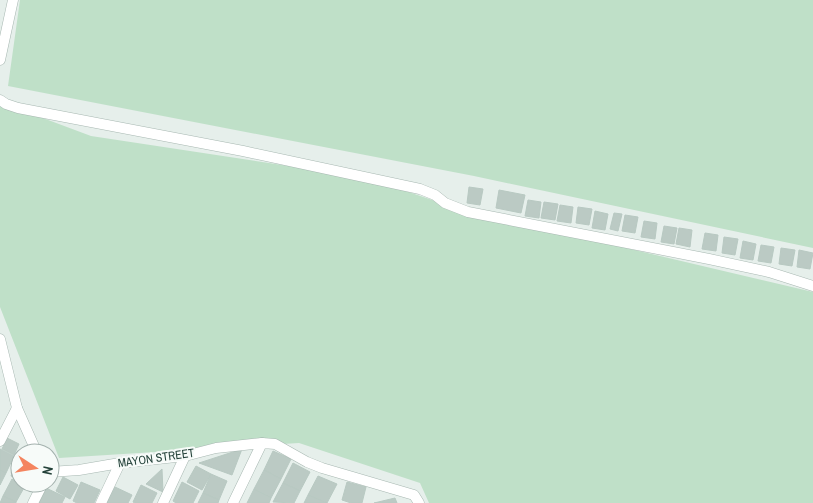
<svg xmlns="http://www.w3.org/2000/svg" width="813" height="503" font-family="'Archivo Narrow',sans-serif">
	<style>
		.green { fill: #bfe0c8 }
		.building { fill: #bbcac4; stroke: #b8c9c2 }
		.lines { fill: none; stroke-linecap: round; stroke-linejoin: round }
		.street-casing { stroke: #a8b8b2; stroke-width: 11 }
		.street { stroke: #fff; stroke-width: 10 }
		.labels { text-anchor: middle; stroke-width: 4; stroke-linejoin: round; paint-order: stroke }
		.street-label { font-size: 12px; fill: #24423a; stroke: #f7fbf9 }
	</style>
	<rect width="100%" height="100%" fill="#e6efeb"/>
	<!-- green -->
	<g class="green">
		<polygon points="20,0 813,0 813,248 474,176 8,86"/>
		<polygon points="0,102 91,136 367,178 456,208 813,292 813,503 429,503 420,483 299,443 59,458 0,307"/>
	</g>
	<!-- building -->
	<g class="building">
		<polygon points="469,187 483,189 480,205 467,203"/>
		<polygon points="499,190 525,195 521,213 496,208"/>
		<polygon points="528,200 541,202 539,218 525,216"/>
		<polygon points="544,202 558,204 555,220 541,218"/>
		<polygon points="560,205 573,207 571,223 557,221"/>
		<polygon points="578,207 592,209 589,225 576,223"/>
		<polygon points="595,211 608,214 605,230 592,228"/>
		<polygon points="614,213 622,214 618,231 610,229"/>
		<polygon points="625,215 638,217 635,233 622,231"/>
		<polygon points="644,221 657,223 655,239 641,237"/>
		<polygon points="664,226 677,228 674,244 661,242"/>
		<polygon points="679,228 692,230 690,247 676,244"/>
		<polygon points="705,233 718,235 716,251 702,249"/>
		<polygon points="724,237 738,239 735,255 722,253"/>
		<polygon points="743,241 756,244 753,260 740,258"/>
		<polygon points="761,245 774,247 771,263 758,261"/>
		<polygon points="781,248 795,250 792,266 779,264"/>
		<polygon points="799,250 813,253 810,269 797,267"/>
		<polygon points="7,438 19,444 14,455 2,449"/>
		<polygon points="0,449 14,456 6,473 0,470"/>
		<polygon points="242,449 232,475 199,463"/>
		<polygon points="273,451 291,459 281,479 264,470"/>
		<polygon points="18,461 20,461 20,480 11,476"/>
		<polygon points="293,463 310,472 300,491 283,483"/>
		<polygon points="196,466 211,474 202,490 187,482"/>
		<polygon points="162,469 163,492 146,484"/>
		<polygon points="0,470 6,473 0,485"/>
		<polygon points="264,470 281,479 271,498 254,489"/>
		<polygon points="211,474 227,481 219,500 203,493"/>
		<polygon points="318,476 337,484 327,503 308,495"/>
		<polygon points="63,477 78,485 70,499 56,491"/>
		<polygon points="12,479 25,486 16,502 3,496"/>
		<polygon points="81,482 100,490 94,503 77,503 73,501"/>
		<polygon points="182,482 199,491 193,503 176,503 173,501"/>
		<polygon points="347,482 366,487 362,503 351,503 342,500"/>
		<polygon points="283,483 300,491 294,503 273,502"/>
		<polygon points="141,485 157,493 152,503 135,503 133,502"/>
		<polygon points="115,487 132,495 128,503 107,503"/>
		<polygon points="46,488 65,497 62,503 39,503"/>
		<polygon points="254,489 271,498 269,503 247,503"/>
		<polygon points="203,493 219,500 218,503 198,503"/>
		<polygon points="308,495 327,503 304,503"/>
		<polygon points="3,496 16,502 16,503 0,503"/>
		<polygon points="395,498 397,503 374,503"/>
	</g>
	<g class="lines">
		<defs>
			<g id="street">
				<polyline points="0,60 13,0"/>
				<polyline points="0,100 6,104 18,108 243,151 420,189 435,195 445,203 468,212 709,259 769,272 813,286"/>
				<polyline points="0,339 17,408 37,453"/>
				<polyline points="0,441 17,408"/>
				<polyline points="50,472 79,470 120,463 185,456 216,448 262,443"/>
				<polyline points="33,503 43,483"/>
				<polyline points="101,503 120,463"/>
				<polyline points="163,503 185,456"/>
				<polyline points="233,503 262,443 275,444 307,462 322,468 414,495 419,503"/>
			</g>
		</defs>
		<!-- street casing -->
		<use href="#street" class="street-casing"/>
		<!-- street -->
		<use href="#street" class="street"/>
	</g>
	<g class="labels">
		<!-- street labels -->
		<g class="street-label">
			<text transform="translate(156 458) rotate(-8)" y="4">MAYON STREET</text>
		</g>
	</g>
	<!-- north arrow -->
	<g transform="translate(35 468) rotate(102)"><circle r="24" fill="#f7fbf9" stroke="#a3b1ad"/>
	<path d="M0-4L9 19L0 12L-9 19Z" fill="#f4845f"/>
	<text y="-8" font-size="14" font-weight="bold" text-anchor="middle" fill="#24423a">N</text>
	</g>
</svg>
